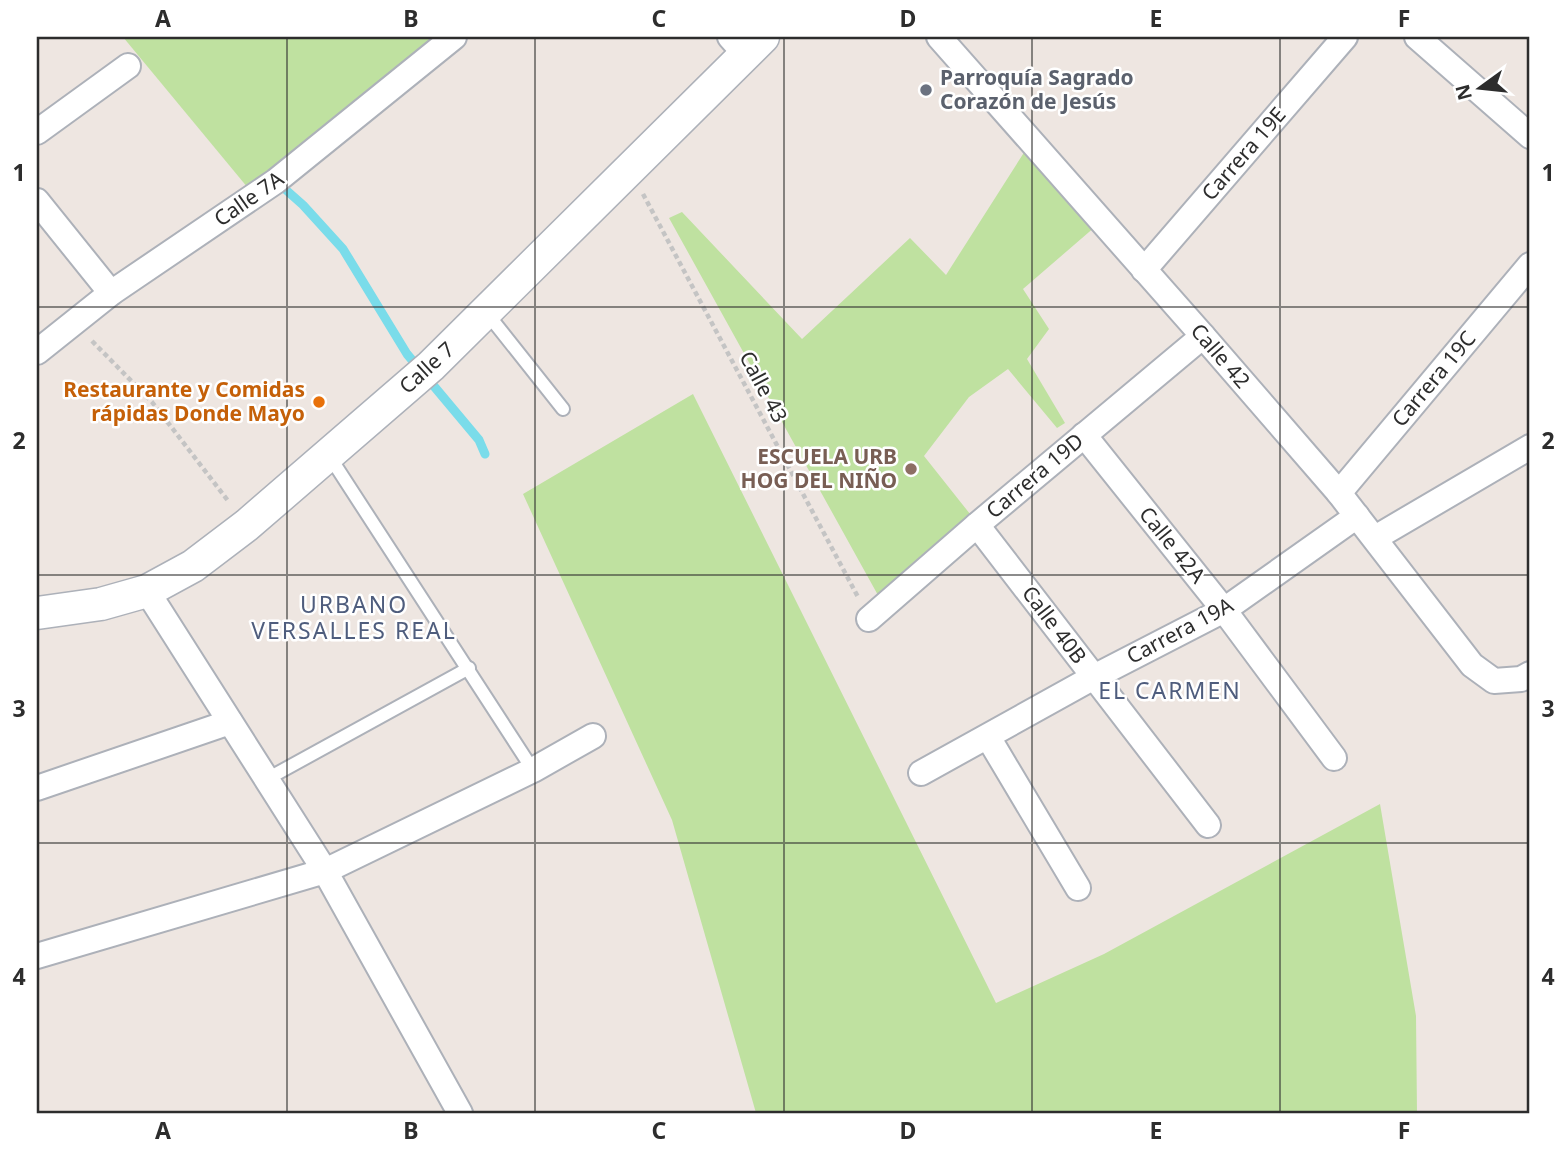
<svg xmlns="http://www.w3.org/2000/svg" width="1567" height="1150" font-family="'Noto Sans',sans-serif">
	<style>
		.green { fill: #bfe1a0 }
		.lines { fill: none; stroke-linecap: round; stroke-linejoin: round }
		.stream { stroke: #7adcea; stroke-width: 9 }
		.service-casing { stroke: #adb1b9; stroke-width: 16 }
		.minor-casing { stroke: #adb1b9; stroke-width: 28 }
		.tertiary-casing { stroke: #adb1b9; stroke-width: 35 }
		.path { stroke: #c4c4c4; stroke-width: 4.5; stroke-dasharray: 5 3.5; stroke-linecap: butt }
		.service { stroke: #fff; stroke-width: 12 }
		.minor { stroke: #fff; stroke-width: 24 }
		.tertiary { stroke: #fff; stroke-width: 32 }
		.grid { fill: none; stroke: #2d2d2d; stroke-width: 2; stroke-opacity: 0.55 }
		.worship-dot { fill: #6b7280; stroke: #fff; stroke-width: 2.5 }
		.food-dot { fill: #e8710a; stroke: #fff; stroke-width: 2.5 }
		.education-dot { fill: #8d6e63; stroke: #fff; stroke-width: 2.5 }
		.labels { text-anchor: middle; stroke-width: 5; stroke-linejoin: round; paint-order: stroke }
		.worship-label { font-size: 21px; font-weight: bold; fill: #5b616d; stroke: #fff; text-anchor: start }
		.street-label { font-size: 21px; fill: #2d2d2d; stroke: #fff }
		.food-label { font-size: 21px; font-weight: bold; fill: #c56008; stroke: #fff; text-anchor: end }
		.education-label { font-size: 21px; font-weight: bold; fill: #785e54; stroke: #fff; text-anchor: end }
		.neighbourhood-label { font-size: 23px; letter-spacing: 2px; fill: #4f5d7d; stroke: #fff }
		.neatline { fill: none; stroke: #2d2d2d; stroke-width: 2.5 }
		.grid-label { font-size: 23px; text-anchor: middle; font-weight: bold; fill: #2d2d2d }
	</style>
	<rect width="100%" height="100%" fill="#eee6e1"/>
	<!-- green -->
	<g class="green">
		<polygon points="123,37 447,37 248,188"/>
		<polygon points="1032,140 1096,226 1023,289 1049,329 1027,359 1065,423 1057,428 1008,369 969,397 924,456 974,519 879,597 669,218 682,212 802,339 910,238 946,275"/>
		<polygon points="693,394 996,1003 1104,954 1380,804 1416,1016 1417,1113 756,1113 672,820 523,494"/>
	</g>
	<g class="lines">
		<!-- stream -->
		<polyline class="stream" points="277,182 303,205 343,249 407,354 479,440 485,454"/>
		<defs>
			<g id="service">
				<polyline points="486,312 563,409"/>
				<polyline points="328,454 533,770"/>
				<polyline points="267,779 469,668"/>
			</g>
			<g id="minor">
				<polyline points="730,37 746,55"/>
				<polyline points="939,37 1203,336 1339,493 1472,665 1494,681 1521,679 1530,674"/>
				<polyline points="1417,37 1530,136"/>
				<polyline points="37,132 128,66"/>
				<polyline points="37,201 111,293"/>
				<polyline points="1144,270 1345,37"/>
				<polyline points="37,352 111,293 276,181 454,37"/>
				<polyline points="1084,435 1224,610 1334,758"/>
				<polyline points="1339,493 1530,265"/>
				<polyline points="977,525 1208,825"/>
				<polyline points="1375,538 1530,447"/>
				<polyline points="147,591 325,871 460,1113"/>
				<polyline points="869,619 977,525 1203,336"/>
				<polyline points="988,737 1078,888"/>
				<polyline points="921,773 1094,677 1224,610 1357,516"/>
				<polyline points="37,788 230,722"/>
				<polyline points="37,956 325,871 533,770 593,736"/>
			</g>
			<polyline id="tertiary" points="37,613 101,604 147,591 193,566 247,525 431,366 763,37"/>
		</defs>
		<!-- service casing -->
		<use href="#service" class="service-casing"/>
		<!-- minor casing -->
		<use href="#minor" class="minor-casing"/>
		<!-- tertiary casing -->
		<use href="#tertiary" class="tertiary-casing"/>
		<!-- path -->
		<g class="path">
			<polyline points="643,194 858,597"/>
			<polyline points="92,341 152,402 229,502"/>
		</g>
		<!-- service -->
		<use href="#service" class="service"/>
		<!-- minor -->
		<use href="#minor" class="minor"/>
		<!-- tertiary -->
		<use href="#tertiary" class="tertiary"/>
	</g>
	<!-- grid -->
	<path class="grid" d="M287,37v1076M535,37v1076M784,37v1076M1032,37v1076M1280,37v1076M37,307h1493M37,575h1493M37,843h1493"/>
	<!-- markers -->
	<circle class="worship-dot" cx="926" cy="90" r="7"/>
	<circle class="food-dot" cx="319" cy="402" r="7"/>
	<circle class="education-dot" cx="911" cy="469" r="7"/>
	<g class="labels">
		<!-- worship labels -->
		<g class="worship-label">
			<text x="940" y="85">Parroquía Sagrado<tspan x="940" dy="24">Corazón de Jesús</tspan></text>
		</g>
		<!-- street labels -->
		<g class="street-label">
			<text transform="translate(1244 154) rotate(-49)" y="7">Carrera 19E</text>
			<text transform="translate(249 199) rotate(-35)" y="7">Calle 7A</text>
			<text transform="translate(1220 356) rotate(49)" y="7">Calle 42</text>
			<text transform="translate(427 368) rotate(-42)" y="7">Calle 7</text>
			<text transform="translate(1434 379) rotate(-50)" y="7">Carrera 19C</text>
			<text transform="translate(763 387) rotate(62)" y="7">Calle 43</text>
			<text transform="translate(1035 476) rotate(-40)" y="7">Carrera 19D</text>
			<text transform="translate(1172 545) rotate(51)" y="7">Calle 42A</text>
			<text transform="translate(1054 625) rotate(53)" y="7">Calle 40B</text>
			<text transform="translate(1180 631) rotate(-28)" y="7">Carrera 19A</text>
		</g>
		<!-- food labels -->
		<g class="food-label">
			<text x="305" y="397">Restaurante y Comidas<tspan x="305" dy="24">rápidas Donde Mayo</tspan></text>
		</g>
		<!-- education labels -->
		<g class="education-label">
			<text x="897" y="464">ESCUELA URB<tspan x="897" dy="24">HOG DEL NIÑO</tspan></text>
		</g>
		<!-- neighbourhood labels -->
		<g class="neighbourhood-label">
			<text x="354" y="613">URBANO<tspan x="354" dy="26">VERSALLES REAL</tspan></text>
			<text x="1170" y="699">EL CARMEN</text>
		</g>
	</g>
	<!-- border -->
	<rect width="1567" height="1150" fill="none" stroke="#ffffff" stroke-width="77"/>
	<!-- north arrow -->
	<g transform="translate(1480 88) rotate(255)" stroke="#ffffff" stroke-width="5" paint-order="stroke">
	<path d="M0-5L12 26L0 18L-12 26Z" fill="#2d2d2d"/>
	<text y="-10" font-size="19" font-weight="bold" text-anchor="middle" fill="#2d2d2d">N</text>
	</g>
	<rect x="38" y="38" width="1490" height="1074" class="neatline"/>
	<g class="grid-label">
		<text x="163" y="27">A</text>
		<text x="411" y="27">B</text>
		<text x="659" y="27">C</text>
		<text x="908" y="27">D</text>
		<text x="1156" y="27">E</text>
		<text x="1404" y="27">F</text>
		<text x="19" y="181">1</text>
		<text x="1548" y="181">1</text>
		<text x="19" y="449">2</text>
		<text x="1548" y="449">2</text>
		<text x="19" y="717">3</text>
		<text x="1548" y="717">3</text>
		<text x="19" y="985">4</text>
		<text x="1548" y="985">4</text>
		<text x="163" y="1139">A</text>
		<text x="411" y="1139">B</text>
		<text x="659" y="1139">C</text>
		<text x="908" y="1139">D</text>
		<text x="1156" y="1139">E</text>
		<text x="1404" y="1139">F</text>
	</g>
</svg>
